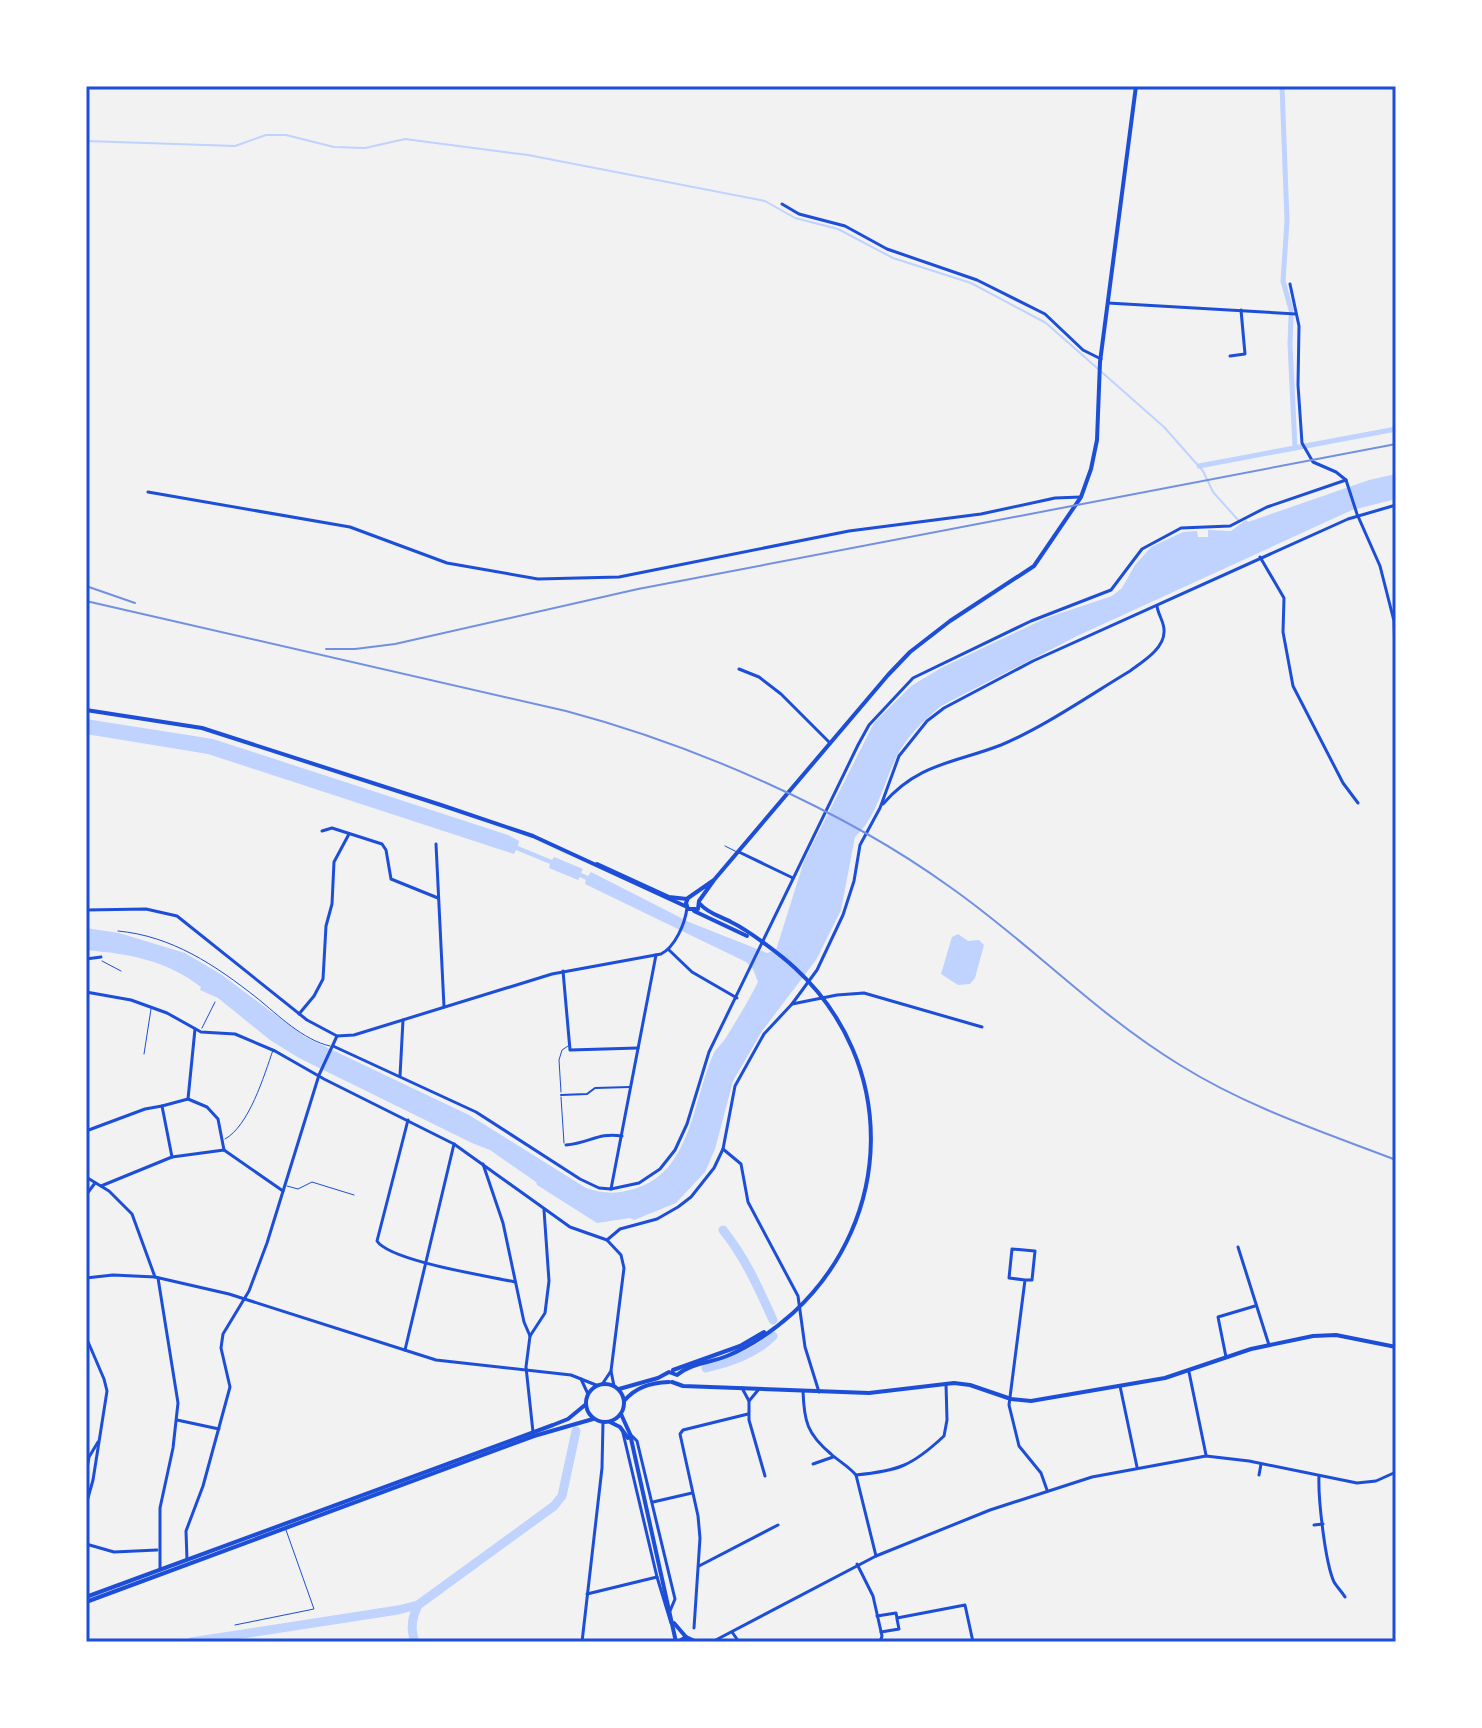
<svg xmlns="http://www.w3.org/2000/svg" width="1482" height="1728" font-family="Commissioner,sans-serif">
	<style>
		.water { fill: #bfd3fe }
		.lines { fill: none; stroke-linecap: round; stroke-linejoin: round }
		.stream { stroke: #bfd3fe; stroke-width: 2 }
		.canal { stroke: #bfd3fe; stroke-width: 5 }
		.river { stroke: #bfd3fe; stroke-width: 9 }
		.service { stroke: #1d4ed8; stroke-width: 1 }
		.pedestrian { stroke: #1d4ed8; stroke-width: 2 }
		.minor { stroke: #1d4ed8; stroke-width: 3 }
		.tertiary { stroke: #1d4ed8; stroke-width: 3 }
		.primary { stroke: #1d4ed8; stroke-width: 4 }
		.rail { stroke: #7290e2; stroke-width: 2 }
		.neatline { fill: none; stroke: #1d4ed8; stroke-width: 3 }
	</style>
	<rect width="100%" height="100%" fill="#f2f2f2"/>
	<!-- water -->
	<g class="water">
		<path d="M1396,474v25l-44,11 -275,126 -136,70c-18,15 -35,31 -45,52 -13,26 -19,59 -41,79l-14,73 -25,50 -54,71 -29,50 -18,68 -10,23 -29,31 -42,17 -4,-2 -33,5 -60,-38 -1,-3 -46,-32 -18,-7 -173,-85 -29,-18 -52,-42 -18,-8 1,-3c-35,-27 -71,-33 -115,-37v-22l33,5 66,20 37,22 83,62 164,78 117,73c18,6 30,6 48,1 57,-16 59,-89 79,-134 3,-7 10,-12 14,-19 11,-18 22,-36 31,-54l-5,-13 -7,-7 -161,-78 1,-4 -6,-3 -2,3 -29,-12 1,-4 -34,-14 -2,4 -306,-100 -122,-20v-15l127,20 295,96 11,6 -1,5 34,14 2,-3 29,12 -2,4 7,3 3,-4 98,50 78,31 9,-3 28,-89 70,-138 37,-37 30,-18 105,-50 66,-22 10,-8 13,-23 16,-18 32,-15 14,-1 1,6h10v-7l23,1 15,-11 2,2 121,-42z"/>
		<polygon points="958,934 968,941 979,940 984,945 975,978 970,984 958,985 941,974 952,937"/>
	</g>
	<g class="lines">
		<!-- stream -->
		<polyline class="stream" points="86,141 235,146 266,135 286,135 334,147 365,148 405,139 528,155 765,201 795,218 838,229 893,258 971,283 1046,323 1164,427 1203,471 1213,492 1239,521"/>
		<!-- canal -->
		<g class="canal">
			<polyline points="1282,86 1287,221 1283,281 1291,310"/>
			<polyline points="1291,317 1290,344 1295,448"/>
			<polyline points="1199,466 1396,429"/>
		</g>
		<!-- river -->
		<g class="river">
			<path d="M723,1230c23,29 35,57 50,90"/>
			<path d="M706,1368c23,-6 50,-14 67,-32"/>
			<polyline points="191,1642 398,1610 418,1605 554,1506 562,1496 576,1431"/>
			<path d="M415,1642c-5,-14 -3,-24 3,-37"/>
		</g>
		<!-- service -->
		<g class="service">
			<polyline points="725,846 737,852"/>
			<path d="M118,931c54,5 97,34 139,67 21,17 46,42 73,48"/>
			<polyline points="102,961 121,971"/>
			<polyline points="202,1028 215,1002"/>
			<polyline points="144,1054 151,1009"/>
			<polyline points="561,1092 559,1060 562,1050 568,1046"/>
			<polyline points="561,1097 564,1143"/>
			<path d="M225,1139c24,-13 39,-63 48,-89"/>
			<polyline points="287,1186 298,1189 312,1182 354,1195"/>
			<polyline points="235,1625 314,1609 286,1530"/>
		</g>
		<!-- pedestrian -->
		<polyline class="pedestrian" points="561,1095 587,1094 595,1088 630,1087"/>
		<!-- minor -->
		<g class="minor">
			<polyline points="782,204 799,214 845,226 887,249 977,280 1045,314 1083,350 1101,359"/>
			<polyline points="1290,284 1299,326 1298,385 1302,443 1313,462 1336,472 1346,480 1357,514 1380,566 1394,621 1396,689"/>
			<polyline points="1108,303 1296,314"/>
			<polyline points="1230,356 1245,354 1241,310"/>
			<polyline points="148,492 350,527 447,563 538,579 619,577 849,531 981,514 1055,498 1081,497"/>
			<polyline points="1260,557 1284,598 1283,632 1293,686 1343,783 1358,803"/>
			<polyline points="739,669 759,677 781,694 830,743"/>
			<path d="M883,804c35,-41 72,-41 118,-59 43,-18 89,-50 129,-74 12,-9 34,-22 34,-39 1,-9 -6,-17 -7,-26"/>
			<polyline points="322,831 332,828 382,844 386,850 391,879 438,898"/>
			<polyline points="436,844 444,1007"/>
			<polyline points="739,852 793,878"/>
			<path d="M86,910l60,-1 31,7 130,104 30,16 17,-1 198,-61 109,-20c14,-7 24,-30 26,-46"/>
			<polyline points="669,950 692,972 737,998"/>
			<polyline points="86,959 101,957"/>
			<polyline points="563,971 570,1050 638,1048"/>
			<polyline points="86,992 131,1000 167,1013 201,1032 235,1034 275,1051 324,1079 454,1144 570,1227 607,1240 621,1255 624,1268 611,1371 614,1386"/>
			<polyline points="792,1004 837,995 864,993 982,1027"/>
			<polyline points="299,1014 314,996 323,979 326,926 332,904 334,862 349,834"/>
			<polyline points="333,1046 476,1112 580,1179 599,1188 611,1189 639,1183 660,1169 675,1150 687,1124 709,1052 858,745 869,725 913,678 1031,621 1111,590 1142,549 1181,528 1230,526 1267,507 1346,480"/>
			<polyline points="400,1076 403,1020"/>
			<polyline points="188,1099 195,1029"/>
			<path d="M408,1120l-31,121c13,20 111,35 138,41"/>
			<polyline points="86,1131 145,1109 162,1106"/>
			<path d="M566,1145c24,-2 32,-13 56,-9"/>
			<polyline points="723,1149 741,1164 748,1202 798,1296 805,1347 819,1392"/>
			<polyline points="224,1150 283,1191"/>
			<polyline points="172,1157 162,1106 188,1099 207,1107 218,1119 224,1150"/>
			<polyline points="483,1164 503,1223 524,1322 530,1336"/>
			<polyline points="86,1177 109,1191 132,1214 155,1277"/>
			<polyline points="101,1186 172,1157 224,1150"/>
			<polyline points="611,1189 656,955"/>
			<polyline points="86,1195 95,1183"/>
			<polyline points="607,1240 620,1229 657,1219 678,1207 691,1197 714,1168 723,1149 735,1086 764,1034 792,1004 817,970 843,915 854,881 860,845 880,808 899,756 927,721 944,708 1033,661 1348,519 1396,505"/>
			<polyline points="1238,1247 1269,1345"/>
			<polyline points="158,1278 178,1403 173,1448 160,1508 160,1570"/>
			<polyline points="1025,1280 1032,1280 1035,1251 1012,1249 1009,1278 1025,1280 1009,1405 1019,1446 1041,1473 1047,1490"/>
			<polyline points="86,1337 104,1379 107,1391 93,1480 86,1505"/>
			<polyline points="405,1350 454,1144"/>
			<polyline points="1226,1357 1218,1317 1255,1306"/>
			<polyline points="1189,1372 1206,1455"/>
			<polyline points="603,1383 611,1371"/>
			<polyline points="1120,1386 1137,1467"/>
			<polyline points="742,1388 749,1401 749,1420 765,1476"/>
			<path d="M803,1391c1,30 4,43 28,63 9,8 17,12 25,21 42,-4 56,-9 88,-39l3,-16 -1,-36"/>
			<polyline points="749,1401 759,1389"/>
			<polyline points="177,1420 219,1429"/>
			<polyline points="533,1432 526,1367 530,1336 545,1313 549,1281 544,1210"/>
			<polyline points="623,1433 657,1577 671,1623"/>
			<polyline points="630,1434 637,1441 675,1599 670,1611"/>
			<polyline points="813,1464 833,1457"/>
			<polyline points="86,1474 89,1457 98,1442"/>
			<polyline points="856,1475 876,1556"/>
			<polyline points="1259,1475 1261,1464"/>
			<path d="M1319,1476c-1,22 6,86 15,106 3,5 8,10 11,15"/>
			<polyline points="653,1502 692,1493"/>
			<polyline points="1314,1525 1323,1524"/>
			<polyline points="86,1544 114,1552 157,1550"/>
			<polyline points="187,1560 186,1531 203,1486 230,1387 221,1348 223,1334 249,1291 267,1243 319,1075 337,1036"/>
			<polyline points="857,1564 873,1596 882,1636 880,1642"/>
			<polyline points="699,1566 778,1525"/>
			<polyline points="587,1594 657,1577"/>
			<polyline points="877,1616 896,1613 897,1618 965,1605 973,1642"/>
			<polyline points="694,1628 700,1538 698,1516 680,1434 683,1430 748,1414"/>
			<polyline points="732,1632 739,1642"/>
			<polyline points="881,1632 899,1629 897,1619"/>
			<polyline points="698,1641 714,1641"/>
			<polyline points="712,1642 876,1556 990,1510 1092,1477 1206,1456 1249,1461 1357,1483 1376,1481 1396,1472"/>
		</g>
		<!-- tertiary -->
		<g class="tertiary">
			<polyline points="86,1278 113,1275 155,1277 229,1294 436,1360 571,1375 596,1385"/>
			<polyline points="581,1379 588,1394"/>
			<polyline points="582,1642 602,1468 603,1422"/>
		</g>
		<!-- primary -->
		<g class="primary">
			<polyline points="86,710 202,728 441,805 533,836 685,906"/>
			<polyline points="597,864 669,897 687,899"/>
			<polyline points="714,880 688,898 686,903 688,909 698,909 699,901 714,880 888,675 910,652 950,621 1034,566 1081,497 1091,469 1097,440 1100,362 1136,86"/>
			<polyline points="694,911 747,936"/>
			<polyline points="673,1370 740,1346 764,1332"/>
			<polyline points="672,1382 683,1386 869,1393 954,1383 970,1385 1011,1399 1031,1401 1165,1378 1251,1349 1313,1336 1336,1335 1396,1347"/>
			<circle cx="605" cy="1403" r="19"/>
			<path d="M619,1389l39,-11 11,-6 8,3c14,-12 33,-12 50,-19 24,-10 47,-26 66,-43 102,-94 105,-250 2,-345 -14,-13 -47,-38 -64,-46 -11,-6 -22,-8 -31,-18"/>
			<path d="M624,1401c12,-14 26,-18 45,-19"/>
			<polyline points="621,1414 630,1434 676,1642"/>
			<polyline points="610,1422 620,1427 628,1438"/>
			<polyline points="86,1597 553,1425 568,1419 585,1405"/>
			<polyline points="86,1602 534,1436 593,1419"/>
			<polyline points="674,1623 686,1637"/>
			<polyline points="678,1642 686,1637 697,1642"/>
		</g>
		<!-- rail -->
		<g class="rail">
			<polyline points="86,586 135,603"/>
			<path d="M86,601l480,110c128,34 276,98 384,176 80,56 146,127 230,178 67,42 143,67 216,95"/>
			<polyline points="326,649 355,649 395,644 638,589 1396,444"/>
		</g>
	</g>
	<!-- border -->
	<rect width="1482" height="1728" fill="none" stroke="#ffffff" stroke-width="176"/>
	<rect x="88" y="88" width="1306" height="1552" class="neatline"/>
</svg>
